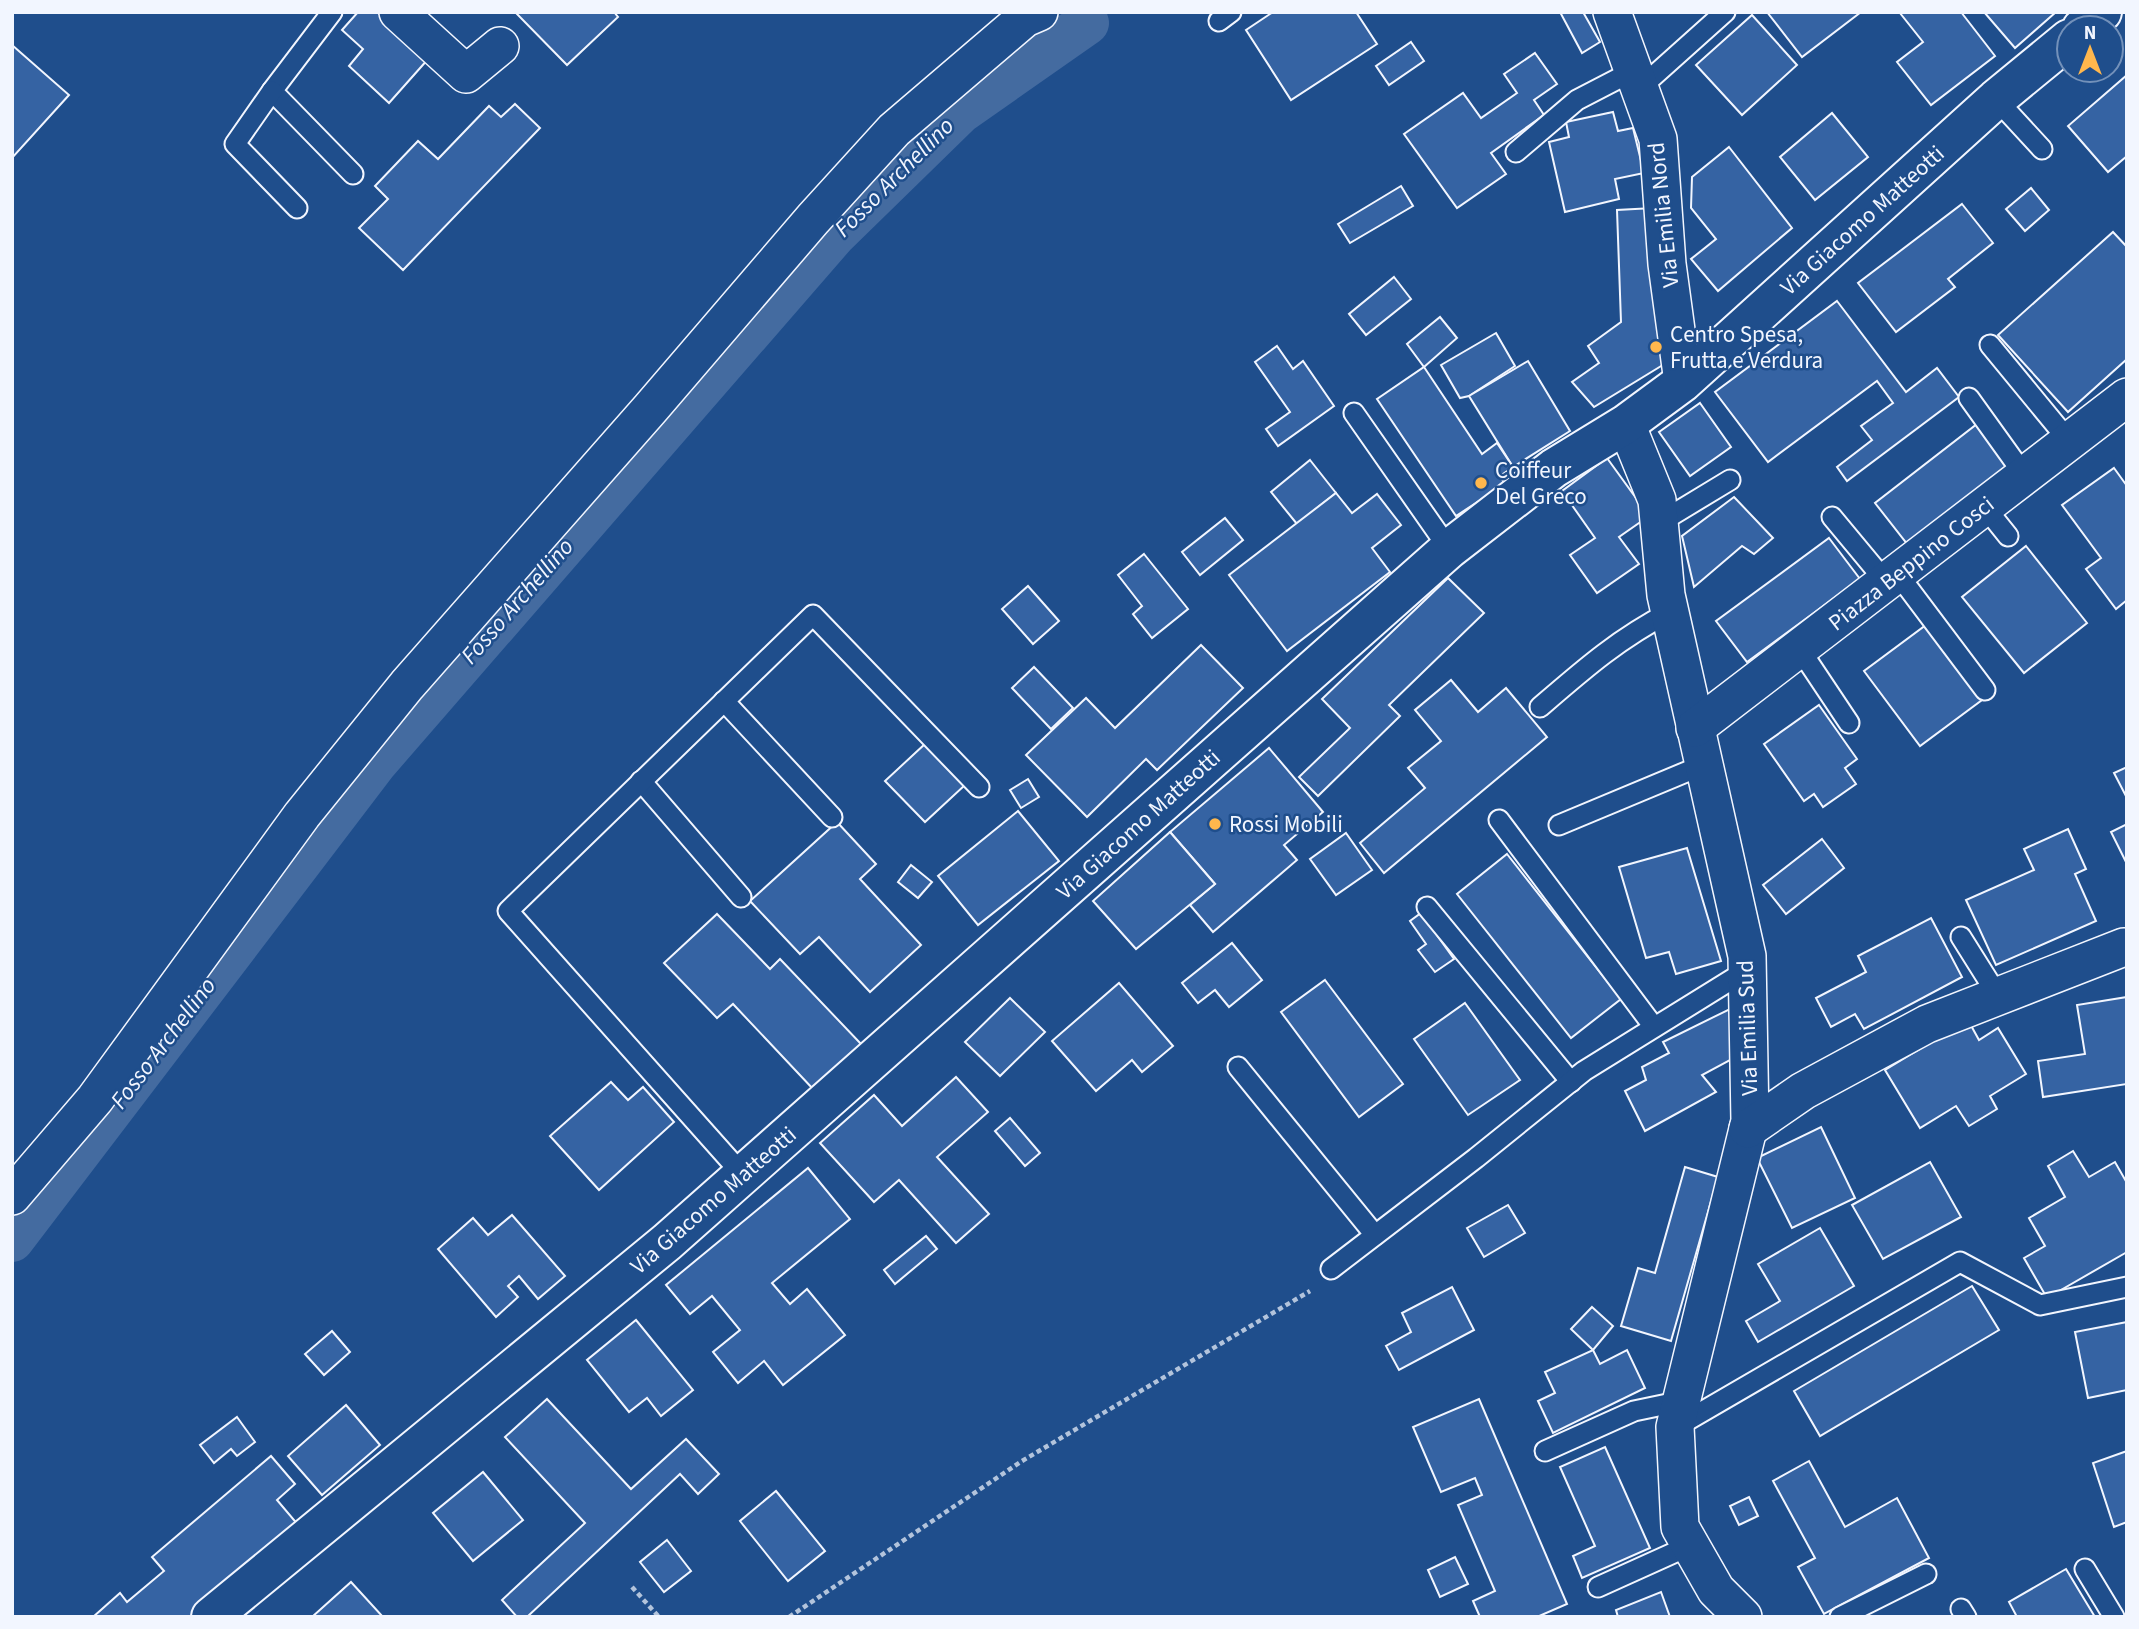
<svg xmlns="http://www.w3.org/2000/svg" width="2139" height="1629" font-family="'Source Sans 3',sans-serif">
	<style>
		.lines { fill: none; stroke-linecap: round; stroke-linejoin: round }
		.canal { stroke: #446ba0; stroke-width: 44 }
		.building { fill: #3563a3; stroke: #f2f6ff; stroke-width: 2 }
		.service-casing { stroke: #f2f6ff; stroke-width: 23 }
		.minor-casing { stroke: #f2f6ff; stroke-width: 40 }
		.tertiary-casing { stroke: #f2f6ff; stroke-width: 42 }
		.path { stroke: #b3c4dc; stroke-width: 4.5; stroke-dasharray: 5 3.5; stroke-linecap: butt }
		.service { stroke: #1f4e8c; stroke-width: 19 }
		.minor { stroke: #1f4e8c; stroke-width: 37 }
		.tertiary { stroke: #1f4e8c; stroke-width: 38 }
		.poi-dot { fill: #ffb74d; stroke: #1f4e8c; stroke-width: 2.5 }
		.labels { text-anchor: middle; stroke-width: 5; stroke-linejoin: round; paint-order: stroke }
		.street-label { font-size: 23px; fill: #f2f6ff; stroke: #1f4e8c }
		.poi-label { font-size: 23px; fill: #f2f6ff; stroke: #1f4e8c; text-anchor: start }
		.water-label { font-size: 24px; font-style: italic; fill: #f2f6ff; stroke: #1f4e8c }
	</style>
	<rect width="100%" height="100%" fill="#1f4e8c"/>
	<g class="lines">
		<!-- canal -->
		<polyline class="canal" points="12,1240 376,762 834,235 960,112 1087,23"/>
	</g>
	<!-- building -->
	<g class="building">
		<polygon points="358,12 377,12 429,58 389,103 349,66 363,49 342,30"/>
		<polygon points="614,12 618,17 567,65 516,13"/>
		<polygon points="1273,12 1356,12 1377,44 1291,100 1246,30"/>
		<polygon points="1560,12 1583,12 1600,42 1582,53"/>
		<polygon points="1767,12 1861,12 1802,57"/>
		<polygon points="1961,12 1995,56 1931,105 1897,62 1923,42 1900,13"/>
		<polygon points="1984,12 2056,12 2015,48"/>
		<polygon points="1752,15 1797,65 1742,115 1696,65"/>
		<polygon points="1411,42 1424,61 1389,85 1376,66"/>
		<polygon points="12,45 69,95 12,158"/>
		<polygon points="1535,53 1557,84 1534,100 1544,115 1491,153 1506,174 1457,208 1404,134 1463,93 1481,118 1517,93 1504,74"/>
		<polygon points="2127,75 2127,156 2108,172 2068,126"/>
		<polygon points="515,104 540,128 403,270 359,228 388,199 375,186 418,141 438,159 489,106 501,117"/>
		<polygon points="1613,112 1618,131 1633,128 1644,173 1615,179 1619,199 1565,212 1549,142 1569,137 1566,122"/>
		<polygon points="1832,113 1868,157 1815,200 1780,157"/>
		<polygon points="1729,147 1792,228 1718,291 1691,259 1716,239 1691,208 1692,177"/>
		<polygon points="1401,186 1413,206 1350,243 1338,224"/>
		<polygon points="2031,188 2049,210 2025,231 2006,209"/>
		<polygon points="1962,204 1993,243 1948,279 1955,287 1896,332 1858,283"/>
		<polygon points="1653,208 1666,363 1594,407 1572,382 1599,363 1588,346 1621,322 1617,210"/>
		<polygon points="2113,232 2127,247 2127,359 2068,412 1998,335"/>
		<polygon points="1394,277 1411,299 1366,335 1349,314"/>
		<polygon points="1837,301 1906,392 1937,368 1959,397 1847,481 1837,467 1872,440 1861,426 1893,403 1877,381 1768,462 1715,392"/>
		<polygon points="1440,317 1457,338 1424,367 1407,344"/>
		<polygon points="1496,333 1515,366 1469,396 1460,398 1441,365"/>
		<polygon points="1277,346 1293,369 1303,361 1334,406 1278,446 1266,429 1290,412 1255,362"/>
		<polygon points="1528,361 1570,431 1513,467 1469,396"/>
		<polygon points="1424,367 1482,454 1497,443 1513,467 1500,476 1505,484 1456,516 1377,399"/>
		<polygon points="1700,403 1731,447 1690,476 1659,432"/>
		<polygon points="1977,424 2010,466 1908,545 1875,503"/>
		<polygon points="1607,458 1649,516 1619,537 1639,564 1597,593 1570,555 1595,538 1562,491"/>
		<polygon points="1310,460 1336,493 1297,524 1271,492"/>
		<polygon points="2114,468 2127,486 2127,600 2116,609 2086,569 2101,558 2062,505"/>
		<polygon points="1336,493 1352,513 1377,494 1401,525 1372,548 1390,572 1287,651 1229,575"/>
		<polygon points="1734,497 1773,538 1754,554 1742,546 1694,587 1682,536"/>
		<polygon points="1225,518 1243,540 1200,575 1182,552"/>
		<polygon points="1829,538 1860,579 1747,662 1716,621"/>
		<polygon points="2026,546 2087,623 2024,673 1962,597"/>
		<polygon points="1144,554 1188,609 1152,638 1133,614 1142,606 1118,575"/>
		<polygon points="1448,578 1484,613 1389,705 1400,716 1318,796 1299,777 1350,728 1322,699"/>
		<polygon points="1028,586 1059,621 1033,644 1002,609"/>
		<polygon points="1926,625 1982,700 1920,746 1864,671"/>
		<polygon points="1201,645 1243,688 1157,770 1146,759 1087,817 1026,755 1086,698 1115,728"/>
		<polygon points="1034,667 1073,708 1051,729 1012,688"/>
		<polygon points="1451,680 1478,712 1506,688 1547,737 1384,873 1360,843 1425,788 1408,768 1441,741 1415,710"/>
		<polygon points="1819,705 1857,759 1845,768 1856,784 1823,807 1814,794 1804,801 1764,744"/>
		<polygon points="926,743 965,785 925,822 885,781"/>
		<polygon points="1269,748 1323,812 1284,845 1297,860 1213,932 1190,905 1215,884 1170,832"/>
		<polygon points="2127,767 2127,798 2114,773"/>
		<polygon points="1028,779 1039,797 1021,808 1010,790"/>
		<polygon points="1018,811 1059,861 978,925 938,876"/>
		<polygon points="837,822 876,864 860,879 921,945 870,992 819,937 800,954 750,901"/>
		<polygon points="2127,824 2127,864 2111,832"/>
		<polygon points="2068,829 2086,869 2075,874 2096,921 1996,965 1966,900 2034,870 2024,849"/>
		<polygon points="1170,832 1215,884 1136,949 1093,901"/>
		<polygon points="1346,833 1372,870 1336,895 1310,859"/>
		<polygon points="1822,839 1844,868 1786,914 1763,885"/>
		<polygon points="1687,848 1721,961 1676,974 1669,952 1646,958 1619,867"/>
		<polygon points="1507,854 1621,999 1571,1038 1457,894"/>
		<polygon points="911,865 932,882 918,898 898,882"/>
		<polygon points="1421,913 1454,959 1435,972 1418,950 1426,944 1410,921"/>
		<polygon points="717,914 770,969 780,959 862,1045 814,1090 733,1004 717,1018 664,963"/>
		<polygon points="1931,918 1962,977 1864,1029 1855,1014 1831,1027 1816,998 1866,972 1858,956"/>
		<polygon points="1232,943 1262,980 1229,1007 1215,990 1198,1003 1182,983"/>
		<polygon points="1325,980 1403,1084 1359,1117 1281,1012"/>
		<polygon points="1119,983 1173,1046 1142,1072 1132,1060 1096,1091 1052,1041"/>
		<polygon points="2127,997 2127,1084 2043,1097 2038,1061 2085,1054 2077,1005"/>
		<polygon points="1010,998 1045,1032 1000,1076 965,1042"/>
		<polygon points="1465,1003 1520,1080 1468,1115 1414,1039"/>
		<polygon points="1734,1007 1734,1058 1702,1075 1716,1092 1645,1131 1625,1091 1646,1080 1642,1067 1669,1053 1663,1042"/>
		<polygon points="1968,1020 1979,1040 1998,1028 2026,1074 1990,1096 1997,1109 1969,1126 1956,1106 1920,1128 1885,1070"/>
		<polygon points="956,1077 988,1112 937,1157 989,1214 956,1243 899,1180 874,1202 820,1143 874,1095 902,1126"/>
		<polygon points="611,1082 628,1100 643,1087 674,1122 599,1190 550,1136"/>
		<polygon points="1010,1118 1040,1153 1025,1166 995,1131"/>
		<polygon points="1821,1127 1855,1198 1792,1228 1757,1158"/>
		<polygon points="2073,1151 2089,1177 2115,1162 2127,1183 2127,1252 2047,1298 2024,1258 2045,1246 2029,1218 2065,1197 2048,1166"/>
		<polygon points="1930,1162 1961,1217 1883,1259 1852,1205"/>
		<polygon points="1685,1167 1718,1177 1671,1341 1621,1326 1638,1268 1655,1273"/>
		<polygon points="808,1168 850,1219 772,1283 790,1304 807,1289 845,1335 783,1385 764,1361 738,1383 713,1352 740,1330 712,1296 690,1314 666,1285"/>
		<polygon points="1508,1205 1525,1233 1484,1257 1467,1228"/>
		<polygon points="512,1215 565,1276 538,1299 519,1276 508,1286 518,1297 496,1317 438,1249 473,1218 488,1235"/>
		<polygon points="1820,1228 1854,1286 1758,1342 1746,1321 1780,1301 1758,1264"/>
		<polygon points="926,1236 937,1249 895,1284 884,1270"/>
		<polygon points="1972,1286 1999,1330 1820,1436 1794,1391"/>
		<polygon points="1452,1287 1474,1330 1399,1370 1386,1346 1411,1332 1402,1313"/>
		<polygon points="1592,1307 1613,1326 1593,1350 1571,1329"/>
		<polygon points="636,1320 693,1390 661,1416 647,1398 629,1412 587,1360"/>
		<polygon points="2127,1322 2127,1390 2088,1398 2075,1332"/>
		<polygon points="332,1331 350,1352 324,1375 305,1354"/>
		<polygon points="1593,1350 1600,1364 1627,1350 1645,1388 1553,1433 1538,1401 1555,1393 1545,1372"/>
		<polygon points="547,1399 631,1489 686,1439 719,1474 698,1494 680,1474 527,1617 517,1617 502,1600 585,1523 505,1437"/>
		<polygon points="1479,1399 1567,1604 1537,1617 1480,1617 1473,1601 1495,1591 1458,1505 1482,1495 1475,1478 1441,1492 1413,1427"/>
		<polygon points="346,1405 380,1445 322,1495 288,1456"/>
		<polygon points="237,1417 255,1442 237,1456 231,1449 214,1463 200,1445"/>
		<polygon points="1605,1447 1650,1548 1582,1578 1573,1556 1595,1546 1560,1467"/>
		<polygon points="2127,1451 2127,1522 2114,1527 2093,1463"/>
		<polygon points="271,1456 295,1484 277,1500 299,1526 192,1617 93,1617 120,1593 127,1602 164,1571 152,1557"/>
		<polygon points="1809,1461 1845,1527 1897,1498 1929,1558 1824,1614 1798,1567 1815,1558 1773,1481"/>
		<polygon points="483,1472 523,1520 473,1561 433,1513"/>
		<polygon points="776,1491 825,1551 788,1581 740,1521"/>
		<polygon points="1749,1497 1758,1516 1739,1525 1730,1506"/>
		<polygon points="667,1540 691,1571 664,1592 640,1562"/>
		<polygon points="1455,1557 1468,1584 1440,1597 1428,1570"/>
		<polygon points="2066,1569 2095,1617 2017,1617 2009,1602"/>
		<polygon points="351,1582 383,1617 312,1617"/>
		<polygon points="1661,1592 1670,1617 1618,1617 1616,1610"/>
	</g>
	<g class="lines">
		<defs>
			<g id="service">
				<polyline points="332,12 272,91 353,174"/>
				<polyline points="1219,21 1231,12"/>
				<polyline points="1639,89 1725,12"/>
				<polyline points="272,91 235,144 297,208"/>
				<polyline points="1996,99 2042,149"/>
				<polyline points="1516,152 1577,100 1633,71"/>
				<polyline points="1990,345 2069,441"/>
				<polyline points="1969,398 2025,476"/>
				<polyline points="1354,413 1449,549"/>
				<polyline points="1984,506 2008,536"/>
				<polyline points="1832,517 1886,582"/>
				<polyline points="1659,523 1730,480"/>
				<polyline points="1897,573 1985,690"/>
				<polyline points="1799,648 1849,723"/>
				<polyline points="724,701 832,817"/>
				<path d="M1540,707c44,-38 78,-68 130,-95"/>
				<polyline points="641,781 741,897"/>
				<polyline points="1499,820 1654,1027"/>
				<polyline points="1559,825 1703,765"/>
				<polyline points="1427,907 1571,1082"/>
				<polyline points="1961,937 1998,996"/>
				<polyline points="1238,1067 1375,1235"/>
				<polyline points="743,1175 508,911 813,615 979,787"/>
				<polyline points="1331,1269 1476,1158 1584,1071 1747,970"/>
				<polyline points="1676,1427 1960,1262 2040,1305 2127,1287"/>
				<polyline points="1545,1451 1634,1411 1682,1401"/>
				<polyline points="2085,1569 2114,1617"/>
				<polyline points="1598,1587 1691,1545"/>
				<polyline points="1961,1609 1966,1617"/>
				<polyline points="1840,1617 1926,1574"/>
			</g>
			<g id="minor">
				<polyline points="398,12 466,74 500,46"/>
				<polyline points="1612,12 1658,139 1667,264 1683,382"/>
				<polyline points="1626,424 1657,500 1666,595 1747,956 1750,1121 1675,1427 1680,1527 1716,1590 1743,1617"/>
				<polyline points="1695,728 2127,397"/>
				<polyline points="1748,1129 1803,1091 1927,1024 2124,947"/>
				<polyline points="12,1196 95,1099 302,815 407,685 650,409 813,219 894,130 1025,18 1039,12"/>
			</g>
			<g id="tertiary">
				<polyline points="2082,28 2102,12"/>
				<polyline points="211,1617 667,1242 1449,549 1554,468 1626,424 1683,382 1996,99 2069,39"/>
			</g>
		</defs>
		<!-- service casing -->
		<use href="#service" class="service-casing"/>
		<!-- minor casing -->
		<use href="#minor" class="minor-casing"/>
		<!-- tertiary casing -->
		<use href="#tertiary" class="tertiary-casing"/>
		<!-- path -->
		<g class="path">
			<polyline points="632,1587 659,1617"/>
			<polyline points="789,1617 1022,1461 1310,1291"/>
		</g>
		<!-- service -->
		<use href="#service" class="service"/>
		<!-- minor -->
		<use href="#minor" class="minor"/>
		<!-- tertiary -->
		<use href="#tertiary" class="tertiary"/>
	</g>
	<!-- markers -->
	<g class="poi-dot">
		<circle cx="1656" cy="347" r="7"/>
		<circle cx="1481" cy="483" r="7"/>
		<circle cx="1215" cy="824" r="7"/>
	</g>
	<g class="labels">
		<!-- street labels -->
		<g class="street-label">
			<text transform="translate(1663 215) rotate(-96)" y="8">Via Emilia Nord</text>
			<text transform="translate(1862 220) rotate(-42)" y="8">Via Giacomo Matteotti</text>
			<text transform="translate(1911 563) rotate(-38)" y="8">Piazza Beppino Cosci</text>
			<text transform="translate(1138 824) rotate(-42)" y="8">Via Giacomo Matteotti</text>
			<text transform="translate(1747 1028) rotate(-92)" y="8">Via Emilia Sud</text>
			<text transform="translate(713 1200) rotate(-41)" y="8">Via Giacomo Matteotti</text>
		</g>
		<!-- poi labels -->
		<g class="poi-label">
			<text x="1670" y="342">Centro Spesa,<tspan x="1670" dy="26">Frutta e Verdura</tspan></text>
			<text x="1495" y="478">Coiffeur<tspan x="1495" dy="26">Del Greco</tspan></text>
			<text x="1229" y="832">Rossi Mobili</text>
		</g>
		<!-- water labels -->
		<g class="water-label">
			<text transform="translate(894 177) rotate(-45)" y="8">Fosso Archellino</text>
			<text transform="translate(517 601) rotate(-49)" y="8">Fosso Archellino</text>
			<text transform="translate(163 1043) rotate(-53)" y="8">Fosso Archellino</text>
		</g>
	</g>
	<!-- border -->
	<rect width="2139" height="1629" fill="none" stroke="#f2f6ff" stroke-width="28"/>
	<!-- north arrow -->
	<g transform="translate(2090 49)"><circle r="33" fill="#1f4e8c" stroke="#7391ba" stroke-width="2"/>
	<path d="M0-5L12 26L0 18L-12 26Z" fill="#ffb74d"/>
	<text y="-10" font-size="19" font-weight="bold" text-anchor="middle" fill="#f2f6ff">N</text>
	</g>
</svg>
